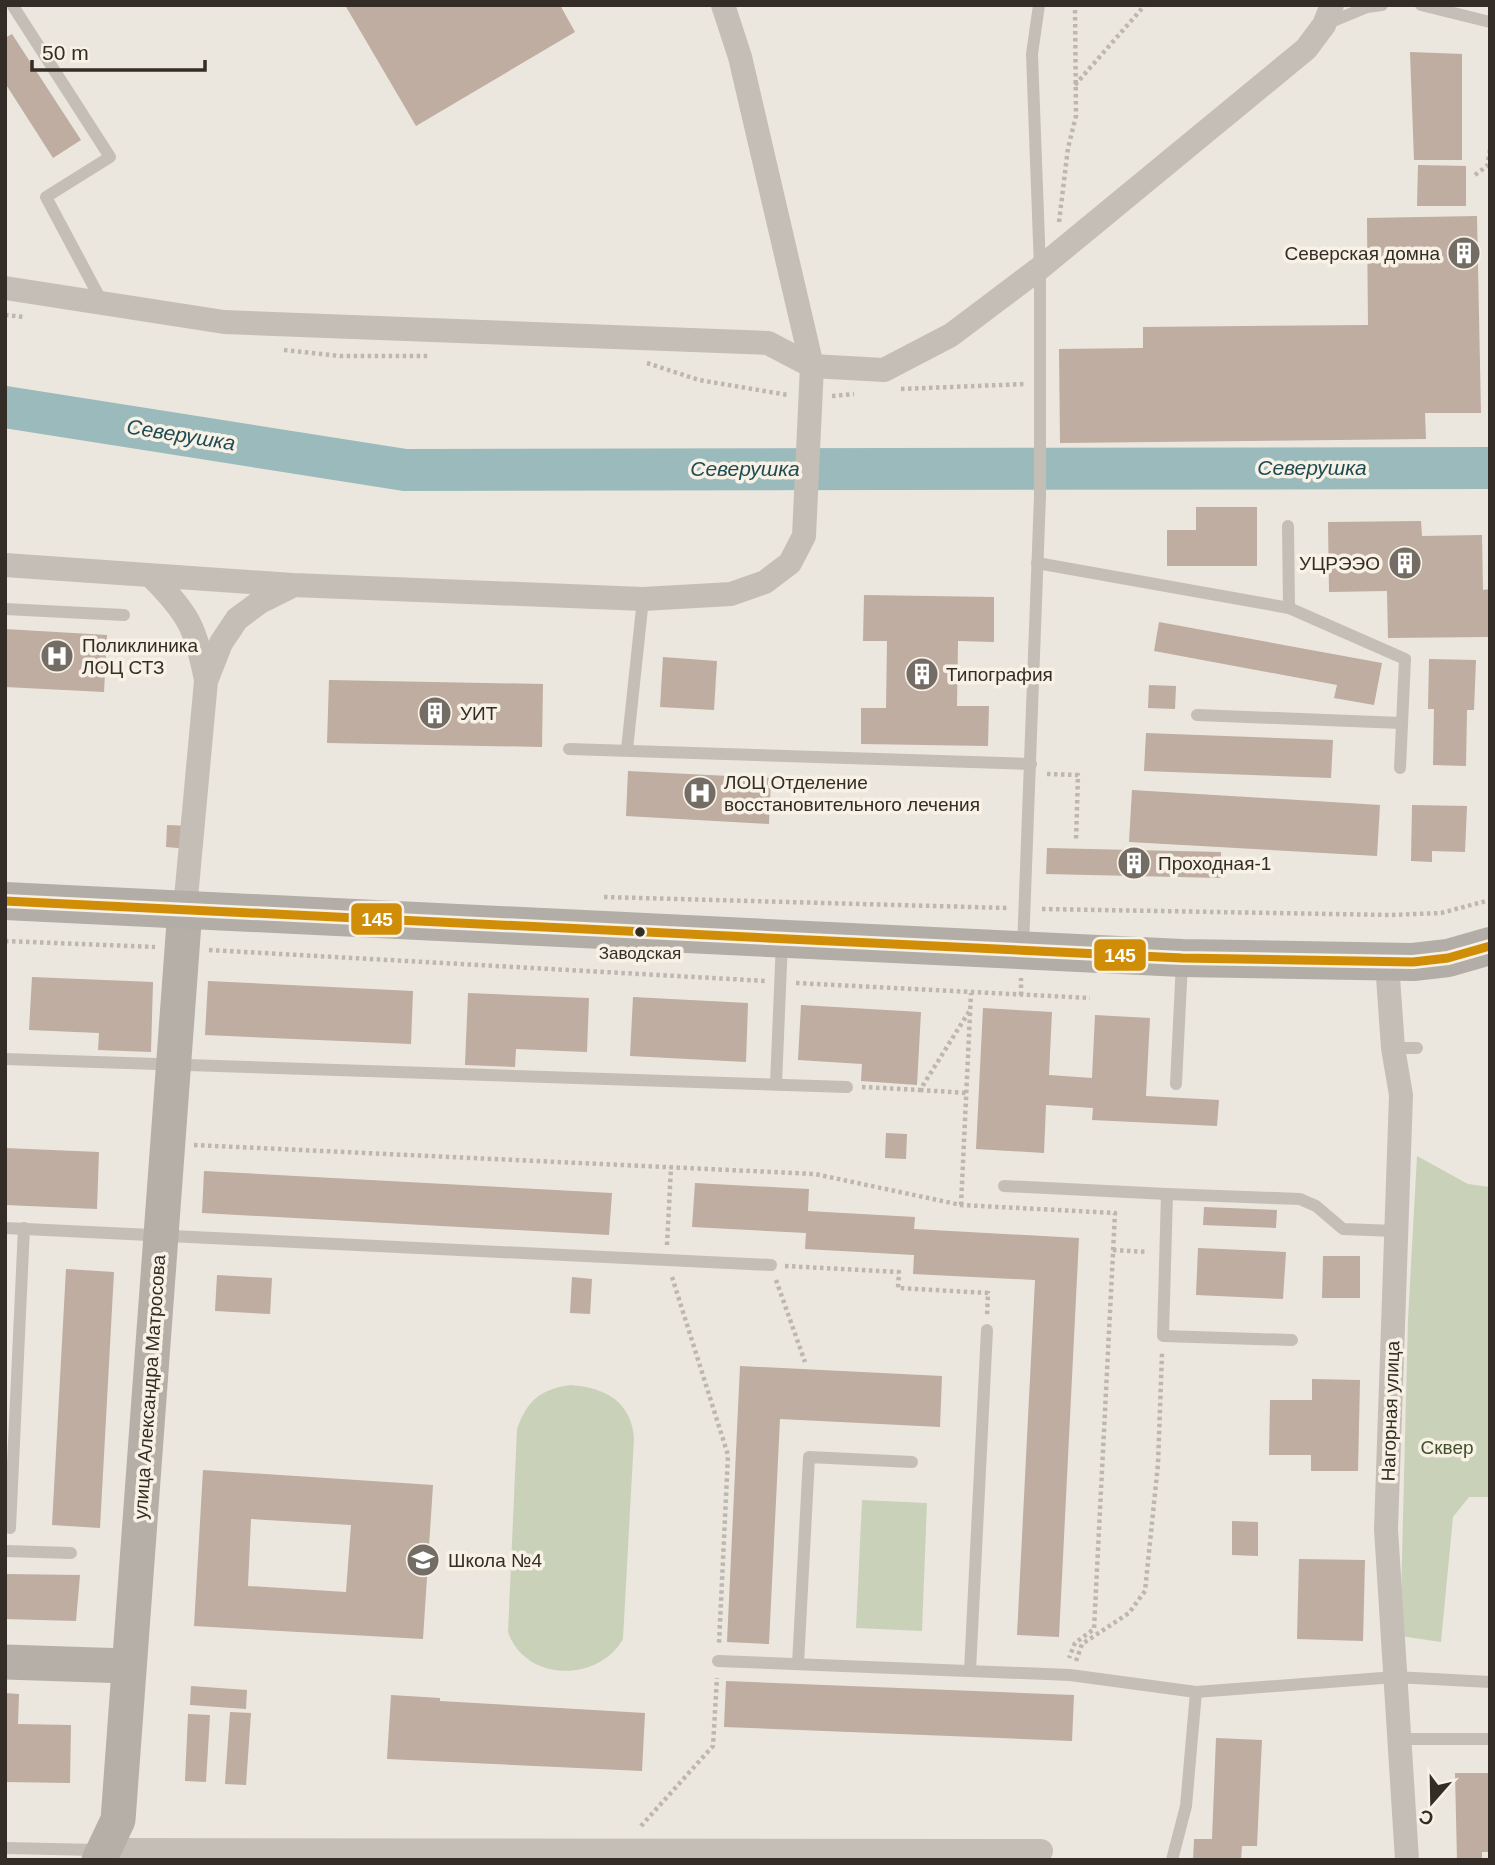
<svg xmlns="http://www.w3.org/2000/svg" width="1495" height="1865" font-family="Arial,sans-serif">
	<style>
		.green { fill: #cad1b9 }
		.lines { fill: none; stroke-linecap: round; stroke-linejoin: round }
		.river { stroke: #9bbabc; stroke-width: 42 }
		.building { fill: #beada0; fill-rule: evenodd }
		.path { stroke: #bdb7b0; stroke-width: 4.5; stroke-dasharray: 3.5 3.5; stroke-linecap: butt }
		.lane { stroke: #c4beb7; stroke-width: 12 }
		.street { stroke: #c4beb7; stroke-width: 24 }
		.secondary { stroke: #b5afa8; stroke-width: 35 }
		.primary { stroke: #b2ada7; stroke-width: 38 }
		.bus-1-casing { stroke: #f8f1e5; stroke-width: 14 }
		.bus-1 { stroke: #d08e08; stroke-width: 9 }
		.bus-dot { fill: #342c26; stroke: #f8f1e5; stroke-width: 2.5 }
		.labels { text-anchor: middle; stroke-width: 7; stroke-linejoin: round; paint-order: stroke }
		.bus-label { font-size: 17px; fill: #342c26; stroke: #f8f1e5 }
		.poi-label { font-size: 19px; fill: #342c26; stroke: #f8f1e5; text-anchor: start }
		.street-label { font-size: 19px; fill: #342c26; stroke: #f8f1e5 }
		.park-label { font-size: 19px; fill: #40522b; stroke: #f8f1e5 }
		.water-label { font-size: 21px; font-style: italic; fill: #1d4b54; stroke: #f8f1e5 }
		.line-badge { stroke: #f8f1e5; stroke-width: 2.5 }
		.badge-label { font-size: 19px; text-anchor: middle; font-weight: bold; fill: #fff }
	</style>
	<rect width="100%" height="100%" fill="#ebe7de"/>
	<!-- green -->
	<g class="green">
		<polygon points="1417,1156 1468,1184 1490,1187 1490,1497 1469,1497 1453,1517 1441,1642 1400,1636 1408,1319"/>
		<path d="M571,1385c34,3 60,16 63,53l-11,201c-25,44 -98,43 -115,-7l9,-203c10,-29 24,-40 54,-44z"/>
		<polygon points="862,1500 927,1503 922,1631 856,1628"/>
	</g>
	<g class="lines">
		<!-- river -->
		<polyline class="river" points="5,407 405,470 1490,468"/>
	</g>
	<!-- building -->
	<g class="building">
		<polygon points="345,5 560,5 575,32 416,126"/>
		<polygon points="12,34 81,140 53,158 5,83 5,38"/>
		<polygon points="1410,52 1462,54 1462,160 1414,160"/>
		<polygon points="1418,165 1466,166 1466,206 1417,206"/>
		<polygon points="1477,216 1481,413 1425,413 1426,439 1060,443 1059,349 1143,348 1143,327 1368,325 1367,218"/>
		<polygon points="1196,507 1257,507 1257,566 1167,566 1167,530 1196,530"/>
		<polygon points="1421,521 1422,536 1482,535 1483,590 1490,589 1490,637 1388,638 1387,591 1329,592 1328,522"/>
		<polygon points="864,595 994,597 994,642 958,641 957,706 989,706 988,746 861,744 861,708 886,708 887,641 863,641"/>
		<polygon points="1159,622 1382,663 1374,705 1334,698 1337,685 1154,651"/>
		<polygon points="5,629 107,635 104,692 5,687"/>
		<polygon points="663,657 717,661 714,710 660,707"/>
		<polygon points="1429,659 1476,660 1474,710 1467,710 1466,766 1433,765 1434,709 1428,709"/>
		<polygon points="329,680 543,684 542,747 327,743"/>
		<polygon points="1149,685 1176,686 1175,709 1148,708"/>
		<polygon points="1146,733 1333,740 1331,778 1144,771"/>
		<polygon points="628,771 771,778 769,824 626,816"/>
		<polygon points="1132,790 1380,805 1377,856 1129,842"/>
		<polygon points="1412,805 1467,806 1465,852 1432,851 1432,862 1411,861"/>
		<polygon points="167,825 192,826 190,849 166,847"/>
		<polygon points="1047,848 1221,852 1221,878 1046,874"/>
		<polygon points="32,977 153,982 151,1052 98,1050 99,1033 29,1030"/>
		<polygon points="208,981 413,991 411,1044 205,1035"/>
		<polygon points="468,993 589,998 587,1052 516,1049 515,1067 465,1065"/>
		<polygon points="633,997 748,1003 746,1062 630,1056"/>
		<polygon points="801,1005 921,1012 917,1085 861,1081 862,1064 798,1060"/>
		<polygon points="983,1008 1052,1012 1049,1075 1092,1078 1095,1015 1150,1018 1146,1096 1219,1100 1217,1126 1092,1120 1093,1108 1046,1105 1044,1153 976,1149"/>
		<polygon points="886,1133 907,1134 906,1159 885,1158"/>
		<polygon points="5,1148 99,1152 97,1209 5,1205"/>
		<polygon points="204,1171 612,1193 609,1235 202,1213"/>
		<polygon points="695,1183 809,1189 808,1211 915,1217 914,1229 1079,1238 1059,1637 1017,1635 1035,1280 913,1274 914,1255 805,1249 806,1233 692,1227"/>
		<polygon points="1204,1207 1277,1210 1276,1228 1203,1225"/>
		<polygon points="1198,1248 1286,1252 1283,1299 1196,1295"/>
		<polygon points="1323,1256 1360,1256 1360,1298 1322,1298"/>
		<polygon points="66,1269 114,1272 100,1528 52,1525"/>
		<polygon points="217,1275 272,1278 270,1314 215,1311"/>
		<polygon points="572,1277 592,1279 590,1314 570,1313"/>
		<polygon points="740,1366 942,1376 940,1427 780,1419 769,1644 727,1642"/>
		<polygon points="1312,1379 1360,1380 1358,1471 1311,1471 1311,1455 1269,1455 1270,1400 1312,1400"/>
		<path d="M203,1470l230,15 -10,154 -229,-13zM251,1519l100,6 -5,67 -98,-6z"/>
		<polygon points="1232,1521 1258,1522 1258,1556 1232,1555"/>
		<polygon points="1299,1559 1365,1560 1363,1641 1297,1639"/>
		<polygon points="5,1574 80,1575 76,1621 5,1619"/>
		<polygon points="726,1681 1074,1695 1072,1741 724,1727"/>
		<polygon points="191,1686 247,1690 246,1709 190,1705"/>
		<polygon points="5,1693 19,1694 18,1724 71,1725 70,1783 5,1782"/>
		<polygon points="391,1695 440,1698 440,1701 645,1713 642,1771 387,1759"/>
		<polygon points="230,1712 251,1713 246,1785 225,1784"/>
		<polygon points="188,1714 210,1715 206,1782 185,1781"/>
		<polygon points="1216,1738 1262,1740 1257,1846 1242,1846 1241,1860 1193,1860 1194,1839 1212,1839"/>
		<polygon points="1455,1773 1490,1773 1490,1852 1482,1852 1482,1860 1457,1860"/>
	</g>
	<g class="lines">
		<!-- path -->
		<g class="path">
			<polyline points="1075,85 1145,5"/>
			<polyline points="1475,175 1487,166 1490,150"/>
			<polyline points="1059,222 1068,148 1076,116 1075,5"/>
			<polyline points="5,315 25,317"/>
			<polyline points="284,350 340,356 429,356"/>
			<polyline points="647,363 699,380 788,395"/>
			<polyline points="901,389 1025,384"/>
			<polyline points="832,396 854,394"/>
			<polyline points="1047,774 1078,775 1076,841"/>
			<polyline points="604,897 1008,908"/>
			<polyline points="1042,909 1390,915 1441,913 1490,900"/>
			<polyline points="5,941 155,947"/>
			<polyline points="209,950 766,981"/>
			<polyline points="796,983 1090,998"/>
			<polyline points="1021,995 1021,978"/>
			<polyline points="862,1087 920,1090 970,1010"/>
			<polyline points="920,1090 967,1093"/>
			<polyline points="194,1145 815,1174 961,1205 1115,1213 1094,1629 1075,1643 1069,1658"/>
			<polyline points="961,1205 971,993"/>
			<polyline points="667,1245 671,1167"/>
			<polyline points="1113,1250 1148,1252"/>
			<polyline points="785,1266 899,1272 898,1288 988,1293 987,1316"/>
			<polyline points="672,1277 728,1455 719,1644"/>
			<polyline points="776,1280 805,1362"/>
			<polyline points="1076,1661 1082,1644 1129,1613 1145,1591 1158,1464 1162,1353"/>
			<polyline points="641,1826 713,1746 717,1678"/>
		</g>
		<!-- lane -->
		<g class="lane">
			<polyline points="1421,5 1490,22"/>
			<polyline points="13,6 110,157 46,197 102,302"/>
			<polyline points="1326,24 1367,7 1382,5"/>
			<polyline points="1288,526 1289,608"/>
			<polyline points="1037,563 1289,608 1405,659 1400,768"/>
			<polyline points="5,609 124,615"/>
			<polyline points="1197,715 1401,723"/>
			<polyline points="569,749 1031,764"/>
			<polyline points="627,749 643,599"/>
			<polyline points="1023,947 1040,496 1040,268 1032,54 1039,5"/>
			<polyline points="1393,1048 1417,1048"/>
			<polyline points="5,1059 847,1087"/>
			<polyline points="776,1084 782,941"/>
			<polyline points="1176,1084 1182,962"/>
			<polyline points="1004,1186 1167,1194"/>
			<polyline points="5,1228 771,1265"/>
			<polyline points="1292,1340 1163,1336 1167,1194 1300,1199 1316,1206 1343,1229 1395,1231"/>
			<polyline points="10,1528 24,1228"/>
			<polyline points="5,1551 71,1553"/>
			<polyline points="718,1661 1070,1675 1196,1692 1395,1677 1490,1682"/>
			<polyline points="798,1664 809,1457 912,1462"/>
			<polyline points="970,1671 987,1330"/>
			<polyline points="1400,1739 1490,1739"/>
			<polyline points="5,1848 99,1850"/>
			<polyline points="1172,1860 1186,1806 1196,1692"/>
		</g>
		<!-- street -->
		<g class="street">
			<polyline points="5,288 224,322 768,343 812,366 884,370 951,335 1040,268 1306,49 1324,25 1332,5"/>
			<polyline points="5,565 293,585 643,599 731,594 765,582 790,563 804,536 812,366 740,57 723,5"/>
			<path d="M152,577c37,37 44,52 54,103"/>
			<polyline points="185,909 206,681 221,643 237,619 260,602 292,586"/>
			<polyline points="1387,963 1393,1048 1401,1095 1386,1529 1407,1860"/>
			<polyline points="103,1850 1041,1851"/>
		</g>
		<!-- secondary -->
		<g class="secondary">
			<polyline points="5,1662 128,1666"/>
			<polyline points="99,1860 118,1820 185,909"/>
		</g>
		<!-- primary -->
		<polyline class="primary" points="5,901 1182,958 1413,962 1448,958 1490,946"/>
		<defs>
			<polyline id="bus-1" points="5,901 1182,958 1413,962 1448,958 1490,946"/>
		</defs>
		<!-- bus-1 casing -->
		<use href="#bus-1" class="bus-1-casing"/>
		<!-- bus-1 -->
		<use href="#bus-1" class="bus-1"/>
	</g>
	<!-- icons -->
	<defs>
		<symbol id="building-disc" viewBox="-11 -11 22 22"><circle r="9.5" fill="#746d66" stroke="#f8f1e5"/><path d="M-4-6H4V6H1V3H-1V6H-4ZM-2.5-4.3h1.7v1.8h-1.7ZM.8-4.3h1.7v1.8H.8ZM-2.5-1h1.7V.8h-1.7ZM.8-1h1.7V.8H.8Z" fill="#fff"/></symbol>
		<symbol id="hospital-disc" viewBox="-11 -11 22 22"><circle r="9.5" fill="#746d66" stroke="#f8f1e5"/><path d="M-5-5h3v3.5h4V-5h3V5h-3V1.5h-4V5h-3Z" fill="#fff"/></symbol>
		<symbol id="school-disc" viewBox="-11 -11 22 22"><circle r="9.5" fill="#746d66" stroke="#f8f1e5"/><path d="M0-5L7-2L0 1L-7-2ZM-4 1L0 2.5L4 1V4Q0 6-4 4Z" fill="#fff"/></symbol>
	</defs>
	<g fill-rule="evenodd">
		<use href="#building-disc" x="1445" y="234" width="38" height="38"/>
		<use href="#building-disc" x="1386" y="544" width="38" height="38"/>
		<use href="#hospital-disc" x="38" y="637" width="38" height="38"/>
		<use href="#building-disc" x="903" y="655" width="38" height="38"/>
		<use href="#building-disc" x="416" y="694" width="38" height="38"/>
		<use href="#hospital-disc" x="681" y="774" width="38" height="38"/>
		<use href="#building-disc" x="1115" y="844" width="38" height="38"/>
		<use href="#school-disc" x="404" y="1541" width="38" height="38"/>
	</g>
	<!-- markers -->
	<circle class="bus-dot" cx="640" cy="932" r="6"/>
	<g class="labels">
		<!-- bus labels -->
		<g class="bus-label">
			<text x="640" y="959">Заводская</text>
		</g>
		<!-- poi labels -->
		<g class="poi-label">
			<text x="1440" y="260" text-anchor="end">Северская домна</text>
			<text x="1380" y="570" text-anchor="end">УЦРЭЭО</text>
			<text x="82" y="652">Поликлиника<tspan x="82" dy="22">ЛОЦ СТЗ</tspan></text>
			<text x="946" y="681">Типография</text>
			<text x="460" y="720">УИТ</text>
			<text x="724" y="789">ЛОЦ Отделение<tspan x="724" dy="22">восстановительного лечения</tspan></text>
			<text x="1158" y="870">Проходная-1</text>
			<text x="448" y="1567">Школа №4</text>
		</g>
		<!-- street labels -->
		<g class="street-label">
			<text transform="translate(149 1387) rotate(-86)" y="7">улица Александра Матросова</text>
			<text transform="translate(1390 1411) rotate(-88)" y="7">Нагорная улица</text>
		</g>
		<!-- park labels -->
		<g class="park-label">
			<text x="1447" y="1454">Сквер</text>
		</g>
		<!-- water labels -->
		<g class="water-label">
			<text transform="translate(181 435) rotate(9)" y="7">Северушка</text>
			<text x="1312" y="475">Северушка</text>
			<text x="745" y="476">Северушка</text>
		</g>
	</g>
	<g class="line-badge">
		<rect x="350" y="902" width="53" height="34" rx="7" fill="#d08e08"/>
		<rect x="1093" y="938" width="54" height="34" rx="7" fill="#d08e08"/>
	</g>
	<g class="badge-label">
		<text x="377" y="926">145</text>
		<text x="1120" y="962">145</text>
	</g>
	<!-- border -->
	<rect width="1495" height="1865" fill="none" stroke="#342c26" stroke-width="14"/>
	<!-- north arrow -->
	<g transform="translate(1432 1802) rotate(200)" stroke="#f8f1e5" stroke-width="5" paint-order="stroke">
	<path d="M0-5L12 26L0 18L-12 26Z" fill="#342c26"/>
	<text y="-10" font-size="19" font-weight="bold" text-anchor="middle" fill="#342c26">С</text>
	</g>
	<!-- scale -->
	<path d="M32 60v10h173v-10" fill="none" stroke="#342c26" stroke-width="3.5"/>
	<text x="42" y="60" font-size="21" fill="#342c26" stroke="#f8f1e5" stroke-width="5" paint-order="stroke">50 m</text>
</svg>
